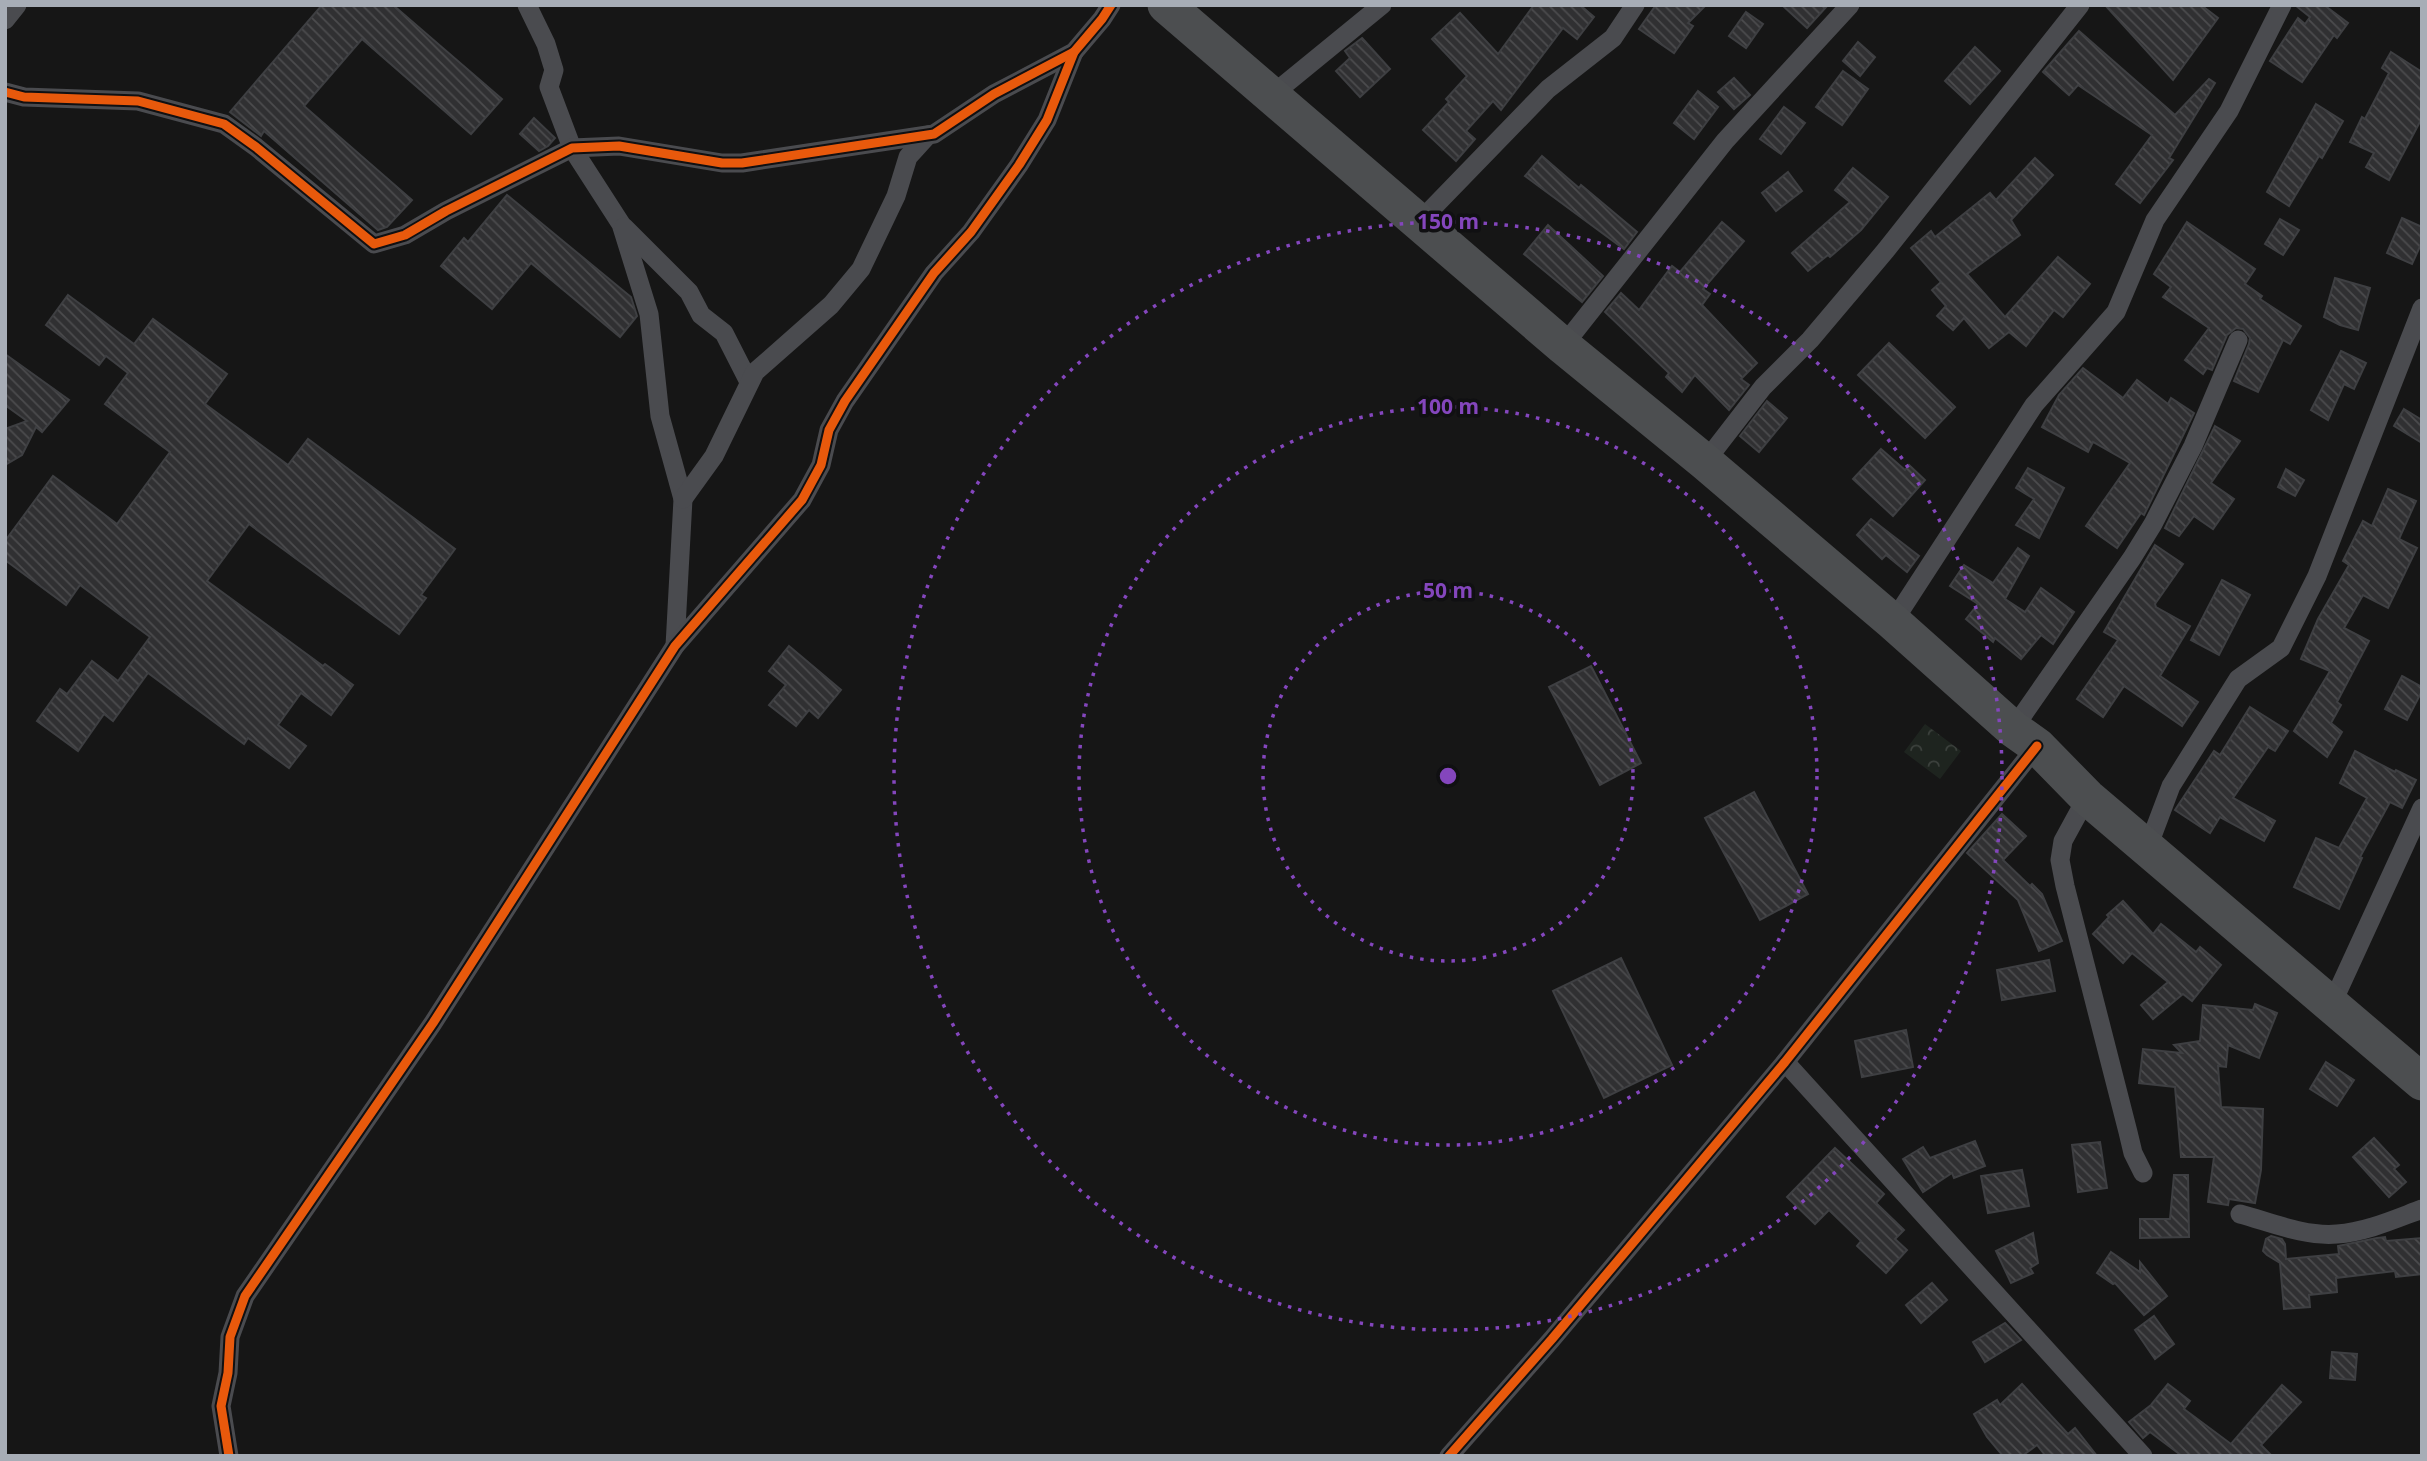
<svg xmlns="http://www.w3.org/2000/svg" width="2427" height="1461" font-family="'Noto Sans',sans-serif">
	<style>
		.forest { fill: url(#forest-crowns) }
		.building { fill: url(#building-back-hatch); stroke: #3e3f42; stroke-width: 2 }
		.lines { fill: none; stroke-linecap: round; stroke-linejoin: round }
		.street { stroke: #4a4b4f; stroke-width: 19 }
		.highway { stroke: #4c4e50; stroke-width: 37 }
		.cycleway-casing { stroke: #101012; stroke-width: 13 }
		.cycleway { stroke: #e8590c; stroke-width: 9 }
		.ring { fill: none; stroke: #8446bd; stroke-width: 3.5; stroke-dasharray: 3.5 7 }
		.centre { fill: #8446bd; stroke: #101012; stroke-width: 3.5 }
		.ring-label { font-size: 21px; text-anchor: middle; font-weight: bold; fill: #8446bd; stroke: #101012; stroke-width: 7; stroke-linejoin: round; paint-order: stroke }
	</style>
	<defs>
		<pattern id="forest-crowns" width="20" height="18" patternUnits="userSpaceOnUse" patternTransform="scale(1.75)"><rect width="20" height="18" fill="#1e241f"/><path d="M2 6a3 3 0 1 1 6 0M12 15a3 3 0 1 1 6 0" fill="none" stroke="#3c413d"/></pattern>
		<pattern id="building-back-hatch" width="6" height="6" patternUnits="userSpaceOnUse" patternTransform="scale(1.75)"><rect width="6" height="6" fill="#303032"/><path d="M-1 5l2 2M0 0l6 6M5-1l2 2" fill="none" stroke="#4b4b4d"/></pattern>
	</defs>
	<rect width="100%" height="100%" fill="#161616"/>
	<!-- forest -->
	<polygon class="forest" points="1925,724 1961,751 1940,779 1904,752"/>
	<!-- building -->
	<g class="building">
		<polygon points="322,5 393,5 502,99 471,134 362,39 304,106 412,200 387,227 378,230 264,131 261,136 230,112"/>
		<polygon points="1534,5 1580,5 1594,17 1577,39 1563,28 1501,110 1493,101 1466,131 1475,139 1456,161 1423,130 1449,102 1446,99 1467,76 1432,39 1460,13 1498,54"/>
		<polygon points="1656,5 1706,5 1688,23 1693,26 1674,53 1639,29"/>
		<polygon points="1782,5 1828,5 1807,28"/>
		<polygon points="2105,5 2201,5 2218,18 2173,80"/>
		<polygon points="2295,5 2324,5 2348,23 2337,38 2334,35 2302,82 2270,61 2298,18 2305,24 2310,17"/>
		<polygon points="1746,12 1763,24 1746,48 1729,36"/>
		<polygon points="2079,31 2175,115 2209,79 2215,83 2169,158 2173,160 2140,203 2116,184 2152,135 2078,85 2069,95 2043,72"/>
		<polygon points="1362,38 1390,69 1360,97 1336,71 1350,58 1345,51"/>
		<polygon points="1858,42 1875,57 1860,76 1843,61"/>
		<polygon points="1975,47 2000,71 1970,104 1945,81"/>
		<polygon points="2391,52 2422,72 2422,118 2389,180 2366,167 2374,153 2350,142 2362,117 2365,119 2389,73 2382,68"/>
		<polygon points="1843,71 1868,89 1842,125 1816,107"/>
		<polygon points="1734,78 1750,95 1734,109 1718,92"/>
		<polygon points="1698,91 1718,107 1694,139 1674,123"/>
		<polygon points="2316,104 2343,121 2322,158 2319,156 2289,206 2267,192"/>
		<polygon points="1784,107 1805,123 1781,154 1760,139"/>
		<polygon points="534,118 555,138 548,146 539,151 520,134"/>
		<polygon points="1542,156 1579,188 1581,185 1637,232 1624,249 1525,176"/>
		<polygon points="2035,158 2053,175 2011,220 2020,235 1967,274 2005,317 2058,257 2090,284 2063,317 2054,310 2026,346 2009,332 1989,348 1964,318 1953,330 1937,316 1946,306 1932,290 1941,282 1911,248 1931,231 1935,237 1990,193 1996,200"/>
		<polygon points="1853,168 1888,197 1861,230 1830,257 1828,255 1808,271 1792,253 1850,202 1835,190"/>
		<polygon points="1788,172 1802,191 1776,211 1762,193"/>
		<polygon points="507,195 631,297 637,316 620,337 531,263 492,309 441,266 464,238 468,242"/>
		<polygon points="2402,218 2422,227 2422,242 2412,264 2387,253"/>
		<polygon points="2280,219 2299,230 2283,255 2265,244"/>
		<polygon points="1722,222 1744,241 1703,289 1710,294 1702,305 1757,363 1741,379 1749,385 1729,410 1695,375 1682,392 1666,377 1669,373 1605,312 1621,293 1639,310 1672,266 1680,272"/>
		<polygon points="2187,222 2255,269 2245,284 2262,296 2260,299 2301,326 2290,344 2283,340 2258,392 2234,381 2249,344 2250,338 2243,329 2236,328 2227,335 2212,370 2207,368 2203,374 2185,360 2209,328 2163,297 2171,287 2154,274"/>
		<polygon points="1548,225 1603,276 1582,302 1524,254"/>
		<polygon points="2335,278 2370,288 2358,330 2340,325 2324,317"/>
		<polygon points="68,295 134,344 153,319 227,374 205,404 288,465 308,439 455,549 421,595 426,598 399,634 249,524 207,581 323,666 325,664 353,685 331,715 301,693 278,725 306,746 289,768 248,738 244,744 148,673 113,721 104,714 78,751 37,721 60,689 67,694 92,661 118,681 150,637 80,585 66,605 5,560 5,541 53,476 117,524 170,452 105,404 128,373 106,356 99,365 46,325"/>
		<polygon points="1889,343 1955,407 1925,438 1858,375"/>
		<polygon points="2341,351 2366,363 2354,389 2344,384 2328,420 2311,410"/>
		<polygon points="5,354 69,400 42,432 36,427 22,455 5,465 5,429 27,421 5,405"/>
		<polygon points="2083,368 2123,398 2137,380 2168,404 2171,398 2194,413 2144,515 2141,513 2117,548 2086,526 2130,463 2093,442 2088,452 2042,427 2059,395"/>
		<polygon points="1767,401 1787,418 1759,452 1740,436"/>
		<polygon points="2404,409 2422,420 2422,443 2394,426"/>
		<polygon points="2215,426 2240,441 2211,483 2234,499 2213,529 2194,516 2179,536 2165,528"/>
		<polygon points="1881,449 1905,470 1909,465 1925,480 1893,516 1853,479"/>
		<polygon points="2028,468 2064,488 2039,538 2016,525 2034,499 2016,488"/>
		<polygon points="2286,469 2304,480 2295,496 2278,487"/>
		<polygon points="2388,489 2416,501 2399,539 2417,548 2388,608 2363,595 2344,628 2369,641 2337,702 2341,705 2331,723 2342,732 2327,757 2294,731 2330,671 2301,659 2318,619 2349,565 2343,561 2363,521 2372,526"/>
		<polygon points="1871,519 1919,556 1907,572 1886,555 1882,559 1857,535"/>
		<polygon points="2155,545 2183,564 2155,604 2156,607 2190,626 2160,676 2198,702 2182,726 2124,686 2103,717 2077,699 2118,640 2104,632"/>
		<polygon points="2018,548 2029,556 2005,599 2025,612 2041,588 2074,612 2053,644 2041,635 2021,659 1995,638 1993,642 1966,619 1978,604 1950,586 1964,565 1993,583"/>
		<polygon points="2222,580 2250,595 2219,655 2191,640"/>
		<polygon points="789,646 841,690 818,718 809,710 796,726 769,705 786,685 769,671"/>
		<polygon points="1591,666 1641,763 1600,785 1549,687"/>
		<polygon points="2402,676 2422,687 2422,691 2407,720 2385,709"/>
		<polygon points="2250,707 2288,731 2275,751 2268,747 2233,798 2275,821 2264,841 2220,817 2210,833 2175,810 2214,751 2220,755"/>
		<polygon points="2355,751 2395,772 2396,770 2416,780 2402,808 2390,802 2360,857 2362,858 2339,909 2294,887 2316,838 2339,848 2367,798 2340,783"/>
		<polygon points="1754,792 1808,894 1760,920 1705,818"/>
		<polygon points="2002,814 2026,836 2003,860 2030,886 2032,884 2042,894 2062,941 2039,951 2018,900 1967,853"/>
		<polygon points="2123,901 2153,934 2161,924 2196,952 2200,947 2221,965 2192,1001 2183,994 2153,1019 2141,1005 2168,982 2132,953 2123,963 2093,934 2109,917 2107,915"/>
		<polygon points="1621,958 1672,1065 1604,1098 1553,991"/>
		<polygon points="2049,960 2055,991 2002,1000 1997,970"/>
		<polygon points="2255,1004 2277,1013 2259,1058 2228,1045 2226,1067 2218,1066 2221,1107 2263,1109 2261,1170 2255,1203 2229,1199 2228,1205 2208,1202 2214,1157 2181,1157 2175,1087 2139,1083 2143,1049 2182,1053 2174,1045 2200,1041 2203,1005 2253,1010"/>
		<polygon points="1906,1030 1913,1067 1862,1077 1855,1041"/>
		<polygon points="2326,1062 2354,1080 2337,1106 2310,1089"/>
		<polygon points="2374,1138 2399,1165 2394,1169 2406,1182 2389,1197 2353,1157"/>
		<polygon points="1975,1141 1985,1166 1954,1178 1952,1173 1923,1192 1903,1159 1923,1147 1930,1158"/>
		<polygon points="2100,1142 2107,1188 2078,1192 2072,1145"/>
		<polygon points="1835,1148 1884,1194 1876,1203 1904,1230 1895,1239 1907,1250 1886,1273 1857,1246 1861,1241 1829,1210 1815,1224 1787,1197"/>
		<polygon points="2022,1170 2029,1206 1988,1213 1981,1176"/>
		<polygon points="2174,1175 2188,1175 2189,1237 2140,1238 2140,1219 2170,1219"/>
		<polygon points="2033,1233 2038,1263 2030,1268 2033,1273 2011,1283 1996,1251"/>
		<polygon points="2271,1236 2282,1239 2285,1244 2286,1259 2339,1254 2338,1246 2377,1238 2385,1237 2386,1241 2422,1238 2422,1274 2396,1277 2395,1271 2336,1278 2337,1292 2309,1295 2310,1307 2284,1309 2280,1263 2267,1255 2263,1251 2266,1239"/>
		<polygon points="2111,1252 2140,1272 2140,1262 2167,1296 2144,1315 2115,1283 2113,1284 2097,1273"/>
		<polygon points="1932,1283 1947,1300 1921,1323 1906,1305"/>
		<polygon points="2154,1316 2174,1344 2155,1359 2135,1330"/>
		<polygon points="2005,1323 2021,1340 1985,1362 1973,1342"/>
		<polygon points="2332,1352 2357,1354 2355,1380 2330,1378"/>
		<polygon points="2022,1384 2068,1434 2075,1428 2097,1456 2041,1456 2044,1454 2037,1445 2022,1456 2003,1456 1987,1437 1974,1414 1997,1400 2000,1405"/>
		<polygon points="2168,1384 2190,1401 2184,1409 2231,1444 2282,1385 2301,1402 2261,1445 2272,1456 2182,1456 2150,1432 2143,1438 2129,1422 2151,1405"/>
	</g>
	<g class="lines">
		<!-- street -->
		<g class="street">
			<polyline points="527,5 546,44 554,70 549,87 572,148 621,224 649,314 660,416 683,499 675,646"/>
			<polyline points="5,20 17,5"/>
			<polyline points="5,92 24,97 138,101 224,124 256,147 374,244 405,235 446,211 572,148 619,146 722,163 742,163 934,134 994,94 1074,52 1102,19 1111,5"/>
			<polyline points="1272,95 1382,5"/>
			<polyline points="1420,221 1548,89 1613,38 1635,5"/>
			<polyline points="624,227 689,292 701,315 724,333 749,382"/>
			<polyline points="1563,346 1725,141 1850,5"/>
			<polyline points="1705,462 1763,387 1810,340 1886,250 2080,5"/>
			<polyline points="683,499 714,456 755,372 831,305 861,269 896,196 908,157 928,135"/>
			<polyline points="1893,622 2034,405 2116,312 2155,220 2229,111 2282,5"/>
			<polyline points="2013,729 2132,558 2153,524 2193,446 2238,340"/>
			<polyline points="2087,797 2063,841 2060,860 2065,886 2128,1132 2133,1153 2143,1173"/>
			<polyline points="2148,847 2171,786 2238,679 2281,648 2317,576 2422,308"/>
			<polyline points="2331,1006 2422,808"/>
			<polyline points="1785,1062 2143,1456"/>
			<path d="M2240,1214c30,8 65,23 97,20 29,-2 58,-15 85,-25"/>
			<polyline points="229,1456 221,1406 228,1373 230,1337 245,1296 433,1023 675,646 802,500 821,465 829,430 845,401 934,273 971,232 1019,165 1047,120 1074,52"/>
			<polyline points="1449,1456 1552,1339 1785,1062 2037,746"/>
		</g>
		<!-- highway -->
		<polyline class="highway" points="1166,5 1563,346 1705,462 1893,622 2013,729 2037,746 2087,797 2422,1082"/>
		<defs>
			<g id="cycleway">
				<polyline points="5,92 24,97 138,101 224,124 256,147 374,244 405,235 446,211 572,148 619,146 722,163 742,163 934,134 994,94 1074,52 1102,19 1111,5"/>
				<polyline points="229,1456 221,1406 228,1373 230,1337 245,1296 433,1023 675,646 802,500 821,465 829,430 845,401 934,273 971,232 1019,165 1047,120 1074,52"/>
				<polyline points="1449,1456 1552,1339 1785,1062 2037,746"/>
			</g>
		</defs>
		<!-- cycleway casing -->
		<use href="#cycleway" class="cycleway-casing"/>
		<!-- cycleway -->
		<use href="#cycleway" class="cycleway"/>
	</g>
	<!-- distance rings -->
	<g class="ring">
		<circle cx="1448" cy="776" r="185"/>
		<circle cx="1448" cy="776" r="369"/>
		<circle cx="1448" cy="776" r="554"/>
	</g>
	<circle cx="1448" cy="776" r="10" class="centre"/>
	<g class="ring-label">
		<text x="1448" y="229">150 m</text>
		<text x="1448" y="414">100 m</text>
		<text x="1448" y="598">50 m</text>
	</g>
	<!-- border -->
	<rect width="2427" height="1461" fill="none" stroke="#a7adb6" stroke-width="14"/>
</svg>
